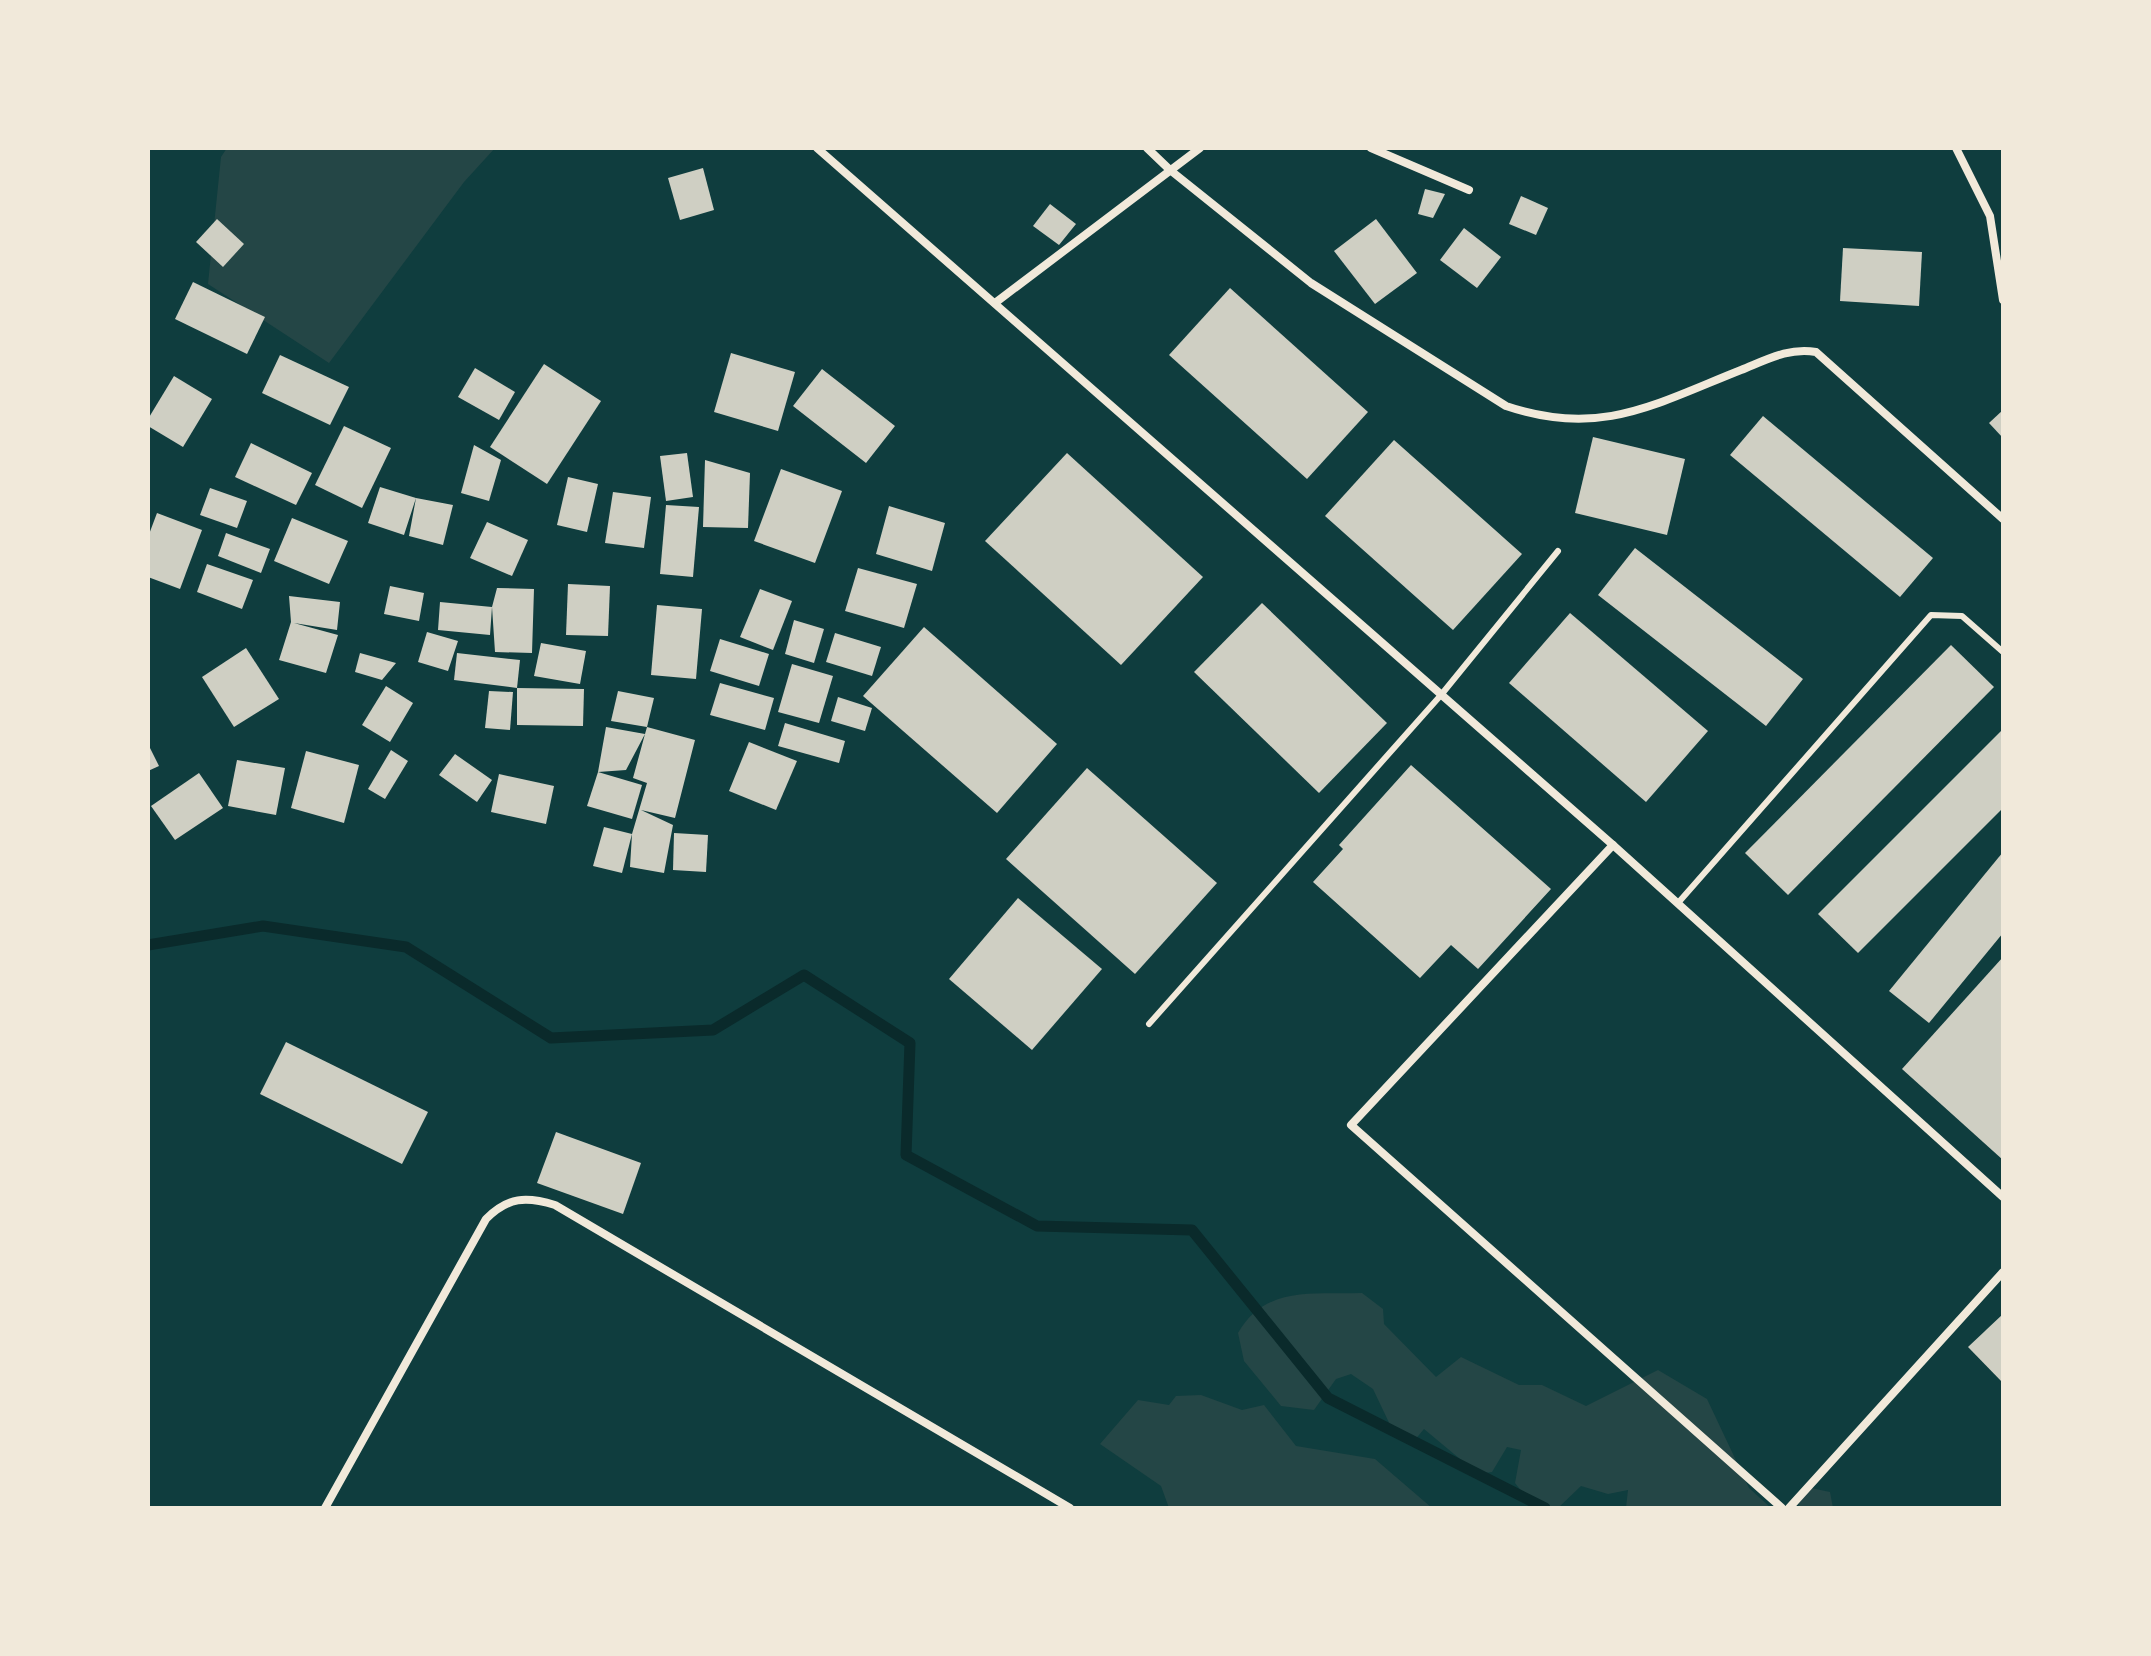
<svg xmlns="http://www.w3.org/2000/svg" width="2151" height="1656" font-family="Figtree,sans-serif">
	<style>
		.green { fill: #244646 }
		.lines { fill: none; stroke-linecap: round; stroke-linejoin: round }
		.stream { stroke: #0a2a2b; stroke-width: 11 }
		.building { fill: #cfcfc3 }
		.service { stroke: #f1e9da; stroke-width: 6 }
		.minor { stroke: #f1e9da; stroke-width: 8 }
	</style>
	<rect width="100%" height="100%" fill="#0f3d3e"/>
	<!-- green -->
	<g class="green">
		<polygon points="227,148 495,148 464,182 329,363 208,284 221,157"/>
		<path d="M1362,1293l21,16 1,15 52,53 25,-20 58,28h23l44,21 72,-36 49,29 42,89 22,20h-145l2,-18 -20,4 -27,-8 -22,21 -26,-1 -18,-23 6,-33 -14,-3 -15,25 -14,2 -54,-45 -10,12 -21,-10 -20,-42 -22,-15 -15,5 -22,31 -33,-4 -37,-45 -6,-28c28,-48 75,-38 124,-40z"/>
		<polygon points="1201,1395 1242,1410 1264,1405 1296,1446 1375,1459 1432,1508 1169,1508 1161,1486 1100,1444 1138,1400 1169,1405 1176,1396"/>
		<polygon points="1811,1488 1830,1492 1833,1508 1798,1508 1800,1498"/>
	</g>
	<g class="lines">
		<!-- stream -->
		<polyline class="stream" points="148,945 263,926 406,947 551,1038 713,1030 804,975 910,1043 906,1155 1037,1226 1192,1230 1328,1398 1545,1508"/>
	</g>
	<!-- building -->
	<g class="building">
		<polygon points="703,168 714,210 680,220 668,178"/>
		<polygon points="1425,189 1445,194 1433,218 1418,214"/>
		<polygon points="1521,196 1548,208 1536,235 1509,224"/>
		<polygon points="1050,204 1076,224 1059,245 1033,226"/>
		<polygon points="217,219 244,244 223,267 196,242"/>
		<polygon points="1376,219 1417,273 1375,304 1334,251"/>
		<polygon points="1464,228 1501,257 1477,288 1440,260"/>
		<polygon points="1843,248 1922,252 1919,306 1840,301"/>
		<polygon points="193,282 265,317 247,354 175,319"/>
		<polygon points="1230,288 1368,412 1307,479 1169,355"/>
		<polygon points="731,353 795,372 778,431 714,412"/>
		<polygon points="280,355 349,387 330,425 262,393"/>
		<polygon points="544,364 601,401 547,484 490,447"/>
		<polygon points="475,368 515,392 499,420 458,397"/>
		<polygon points="822,369 895,426 866,463 793,406"/>
		<polygon points="174,376 212,399 183,447 148,426 148,419"/>
		<polygon points="2003,410 2003,438 1989,423"/>
		<polygon points="1763,416 1933,558 1900,597 1730,455"/>
		<polygon points="344,426 391,448 362,508 315,485"/>
		<polygon points="1593,437 1685,459 1667,535 1575,513"/>
		<polygon points="1394,440 1522,554 1453,630 1325,516"/>
		<polygon points="251,443 312,473 296,505 235,477"/>
		<polygon points="474,445 501,460 489,501 461,493"/>
		<polygon points="687,453 693,497 666,501 660,456"/>
		<polygon points="1067,453 1203,577 1121,665 985,541"/>
		<polygon points="705,460 750,473 748,528 703,527"/>
		<polygon points="781,469 842,491 815,563 754,541"/>
		<polygon points="568,477 598,484 587,532 557,525"/>
		<polygon points="380,487 416,498 453,505 443,545 409,536 416,498 404,535 368,523"/>
		<polygon points="210,488 247,501 237,528 200,515"/>
		<polygon points="613,492 651,497 644,548 605,543"/>
		<polygon points="666,505 699,507 693,577 660,574"/>
		<polygon points="889,506 945,523 932,571 876,554"/>
		<polygon points="157,513 202,530 180,589 148,577 148,537"/>
		<polygon points="292,518 348,541 329,584 274,561"/>
		<polygon points="487,522 528,540 512,576 470,558"/>
		<polygon points="226,533 270,549 261,573 218,556"/>
		<polygon points="1635,548 1803,679 1766,726 1598,595"/>
		<polygon points="207,564 253,580 242,609 197,592"/>
		<polygon points="858,568 917,584 904,628 845,611"/>
		<polygon points="568,584 610,586 608,636 566,635"/>
		<polygon points="390,586 424,593 419,621 384,614"/>
		<polygon points="497,588 534,589 532,653 495,652 492,607 490,635 438,630 440,602 492,607"/>
		<polygon points="760,589 792,601 773,650 740,637"/>
		<polygon points="289,596 340,602 337,630 294,623 338,635 326,673 279,660 291,622"/>
		<polygon points="1262,603 1387,723 1319,793 1194,672"/>
		<polygon points="657,605 702,609 696,679 651,675"/>
		<polygon points="1570,613 1708,731 1646,802 1509,683"/>
		<polygon points="794,620 824,629 814,663 785,654"/>
		<polygon points="924,627 1057,744 997,813 863,696"/>
		<polygon points="427,632 458,641 448,671 418,662"/>
		<polygon points="835,633 881,647 872,676 826,662"/>
		<polygon points="720,639 769,654 759,686 710,671"/>
		<polygon points="541,643 586,651 580,684 534,676"/>
		<polygon points="1951,645 1994,687 1788,895 1745,853"/>
		<polygon points="246,648 279,699 234,727 202,677"/>
		<polygon points="360,653 396,663 382,680 355,672"/>
		<polygon points="457,653 520,660 517,688 454,680"/>
		<polygon points="792,664 833,676 819,723 778,712"/>
		<polygon points="720,683 774,698 765,730 710,715"/>
		<polygon points="386,686 413,703 390,742 362,725"/>
		<polygon points="517,688 584,689 583,726 517,725"/>
		<polygon points="489,691 513,692 510,730 485,728"/>
		<polygon points="618,691 654,698 647,727 611,721"/>
		<polygon points="838,697 872,708 865,731 831,721"/>
		<polygon points="785,723 845,741 839,763 778,746"/>
		<polygon points="606,727 645,734 647,727 695,740 675,818 641,810 673,825 664,873 630,867 632,834 647,783 633,778 645,734 626,770 598,772"/>
		<polygon points="2003,729 2003,808 1858,953 1818,914"/>
		<polygon points="749,742 797,761 776,810 729,791"/>
		<polygon points="148,744 159,766 148,771"/>
		<polygon points="391,750 408,761 385,799 368,789"/>
		<polygon points="306,751 359,765 344,823 291,808"/>
		<polygon points="455,754 492,780 477,802 439,775"/>
		<polygon points="237,760 285,768 276,815 228,806"/>
		<polygon points="1411,765 1551,889 1478,969 1451,945 1420,978 1313,882 1343,849 1339,845"/>
		<polygon points="1087,768 1217,883 1135,974 1006,859"/>
		<polygon points="598,772 642,785 632,819 587,806"/>
		<polygon points="199,773 223,808 175,840 151,806"/>
		<polygon points="499,774 554,786 546,824 491,812"/>
		<polygon points="604,827 632,834 622,873 593,866"/>
		<polygon points="674,833 708,835 706,872 673,870"/>
		<polygon points="2003,852 2003,933 1929,1023 1889,991"/>
		<polygon points="1018,898 1102,969 1032,1050 949,979"/>
		<polygon points="2003,957 2003,1160 1902,1069"/>
		<polygon points="286,1042 428,1112 402,1164 260,1094"/>
		<polygon points="556,1132 641,1163 623,1214 537,1183"/>
		<polygon points="2003,1314 2003,1383 1968,1347"/>
	</g>
	<g class="lines">
		<!-- service -->
		<g class="service">
			<polyline points="1678,903 1931,615 1962,616 2003,652"/>
			<polyline points="1149,1024 1441,695 1558,551"/>
		</g>
		<!-- minor -->
		<g class="minor">
			<polyline points="817,148 1613,845 2003,1197"/>
			<path d="M1147,148l23,22 141,113 195,123c94,32 149,-2 235,-36 25,-10 48,-23 75,-18l187,167"/>
			<polyline points="1371,148 1469,190"/>
			<polyline points="1956,148 1990,216 2003,300"/>
			<polyline points="995,303 1200,148"/>
			<polyline points="1613,845 1351,1125 1782,1508"/>
			<path d="M325,1508l161,-289c22,-22 40,-23 69,-14l515,303"/>
			<polyline points="1789,1508 2003,1272"/>
		</g>
	</g>
	<!-- border -->
	<rect width="2151" height="1656" fill="none" stroke="#f1e9da" stroke-width="300"/>
</svg>
